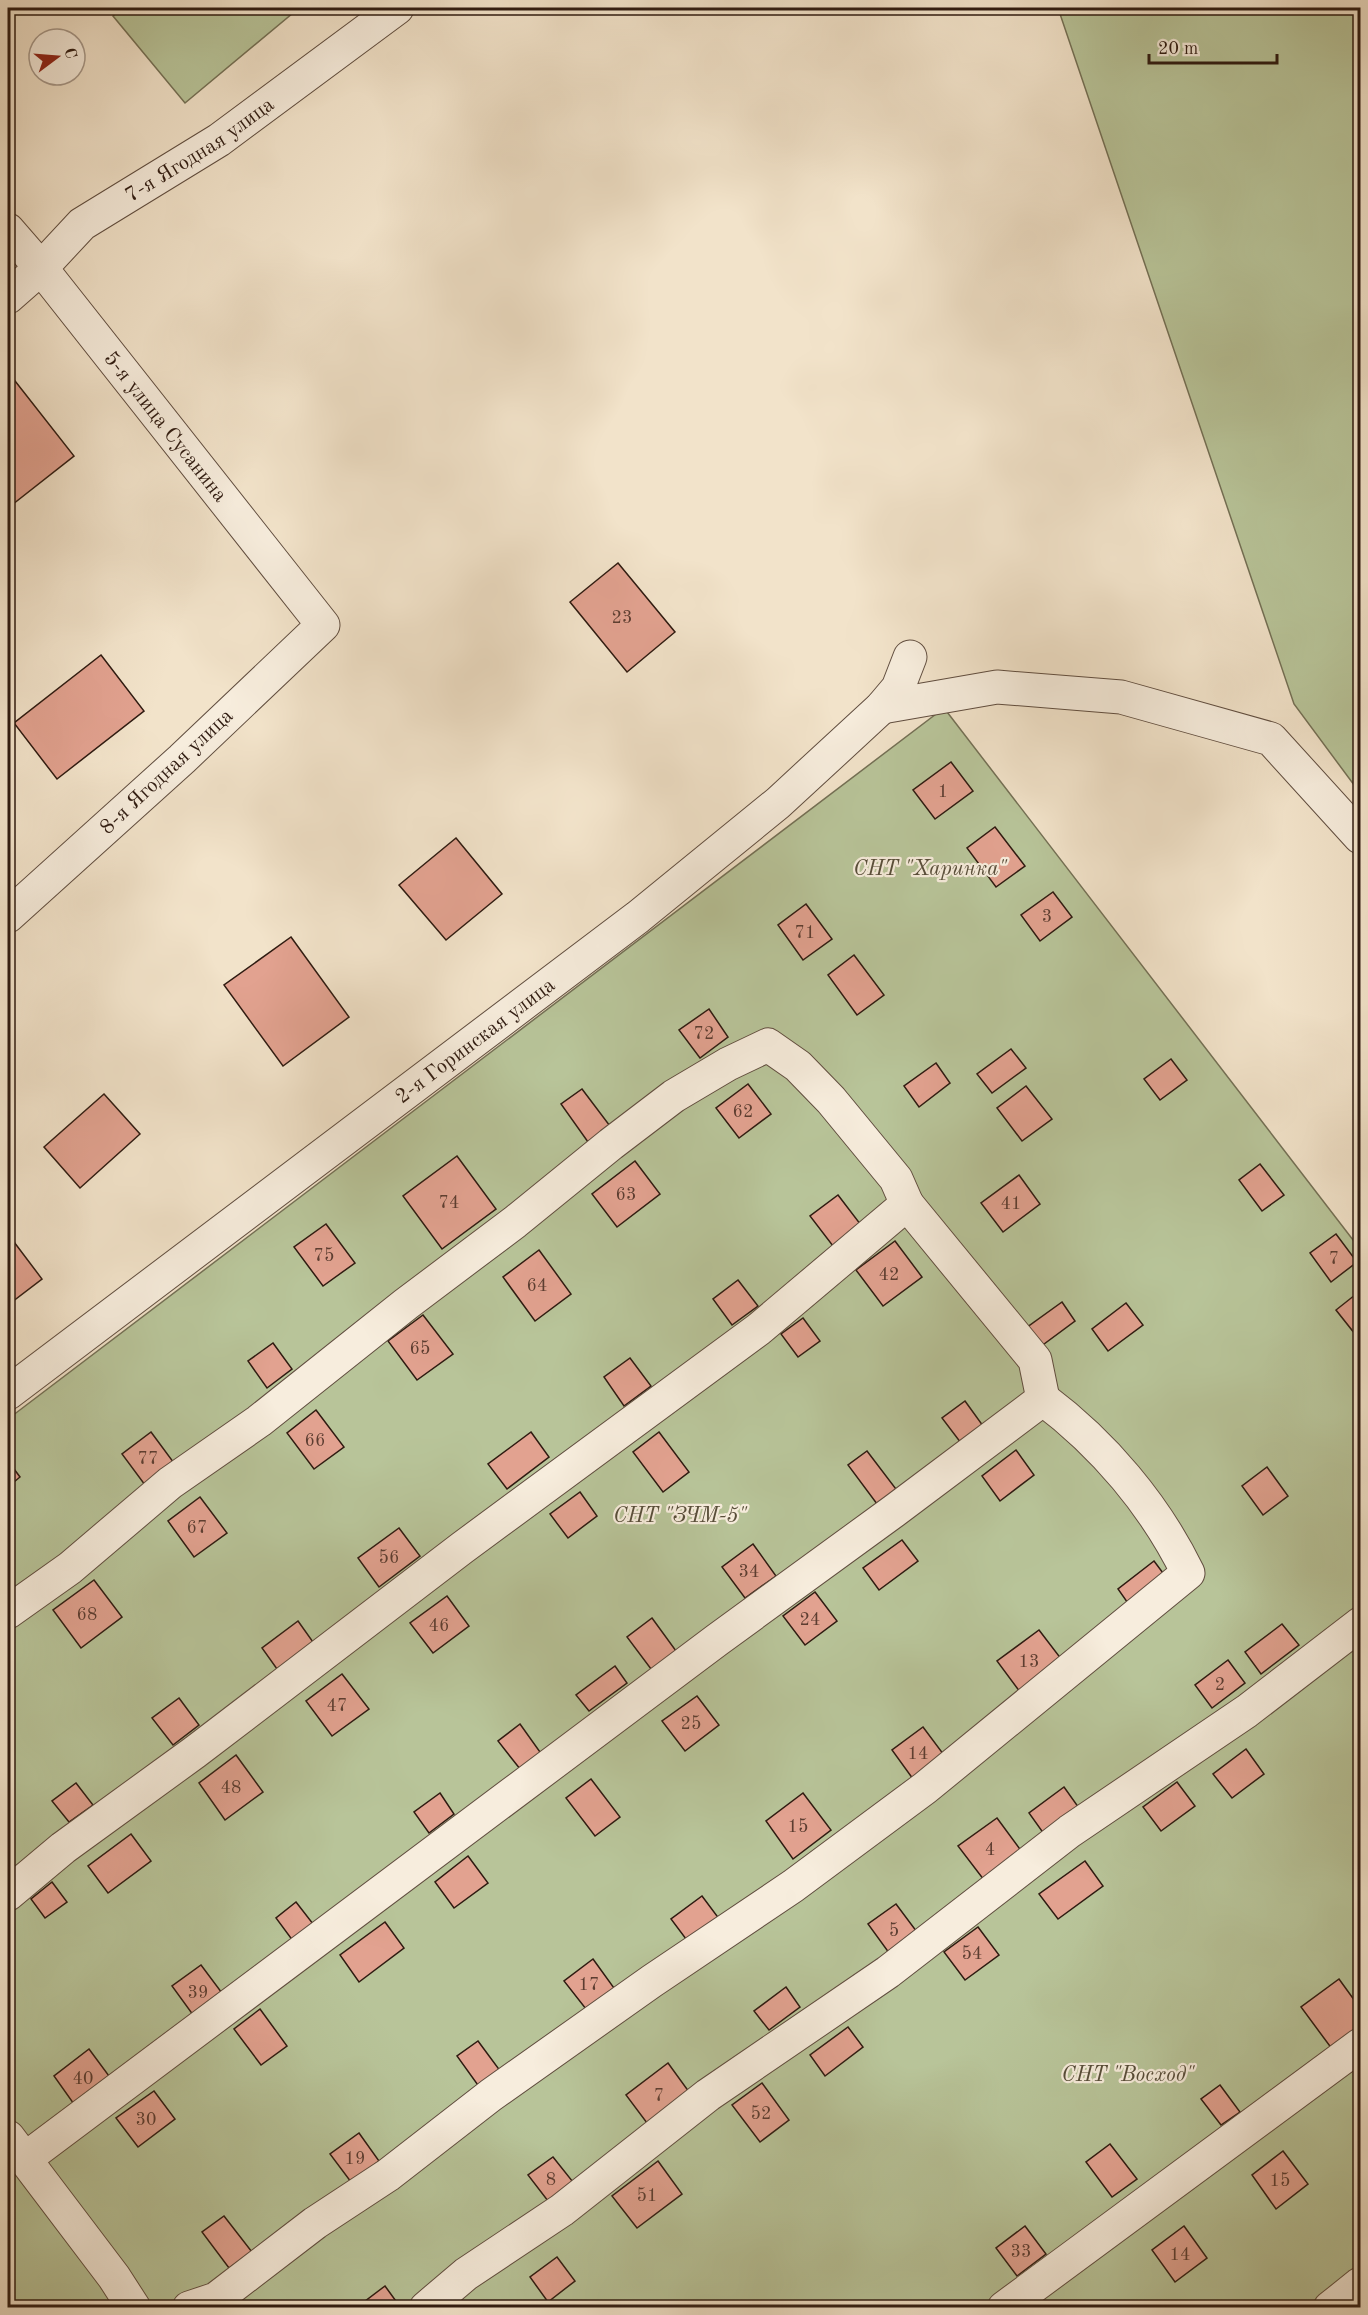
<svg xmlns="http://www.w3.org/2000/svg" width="1368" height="2315" font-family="'Old Standard TT',serif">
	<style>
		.green { fill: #b8c499; stroke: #747055; stroke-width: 1.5 }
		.building { fill: #e2a290; stroke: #2f1b11; stroke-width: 1.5 }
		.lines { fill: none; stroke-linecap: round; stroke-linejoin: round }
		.minor-casing { stroke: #604d3f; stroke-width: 35 }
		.minor { stroke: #f7eddd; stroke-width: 33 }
		.labels { text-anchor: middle; stroke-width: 4.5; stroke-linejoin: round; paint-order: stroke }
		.number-label { font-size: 18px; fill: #5c3d31 }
		.street-label { font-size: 21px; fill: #2f1b11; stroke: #f7eddd }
		.park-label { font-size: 21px; font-style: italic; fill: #584e3a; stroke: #f7eddd }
	</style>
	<rect width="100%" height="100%" fill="#f2e3ca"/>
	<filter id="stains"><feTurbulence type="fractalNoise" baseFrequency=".00333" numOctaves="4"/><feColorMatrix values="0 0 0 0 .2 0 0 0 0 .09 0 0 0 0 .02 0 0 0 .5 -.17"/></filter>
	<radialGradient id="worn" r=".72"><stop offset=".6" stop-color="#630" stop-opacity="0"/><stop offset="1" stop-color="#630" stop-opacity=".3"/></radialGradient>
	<!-- green -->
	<g class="green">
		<polygon points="123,8 299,8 185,103 113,16"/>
		<polygon points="1058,8 1360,8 1360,793 1294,704"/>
		<polygon points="944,708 1360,1249 1360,2307 8,2308 8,1419"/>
	</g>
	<!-- building -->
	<g class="building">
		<polygon points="8,372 74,456 8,508"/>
		<polygon points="618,563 675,632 627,672 570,602"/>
		<polygon points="101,655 144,711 57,779 14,723"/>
		<polygon points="951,762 973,791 935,819 913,790"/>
		<polygon points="995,827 1025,866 996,887 967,848"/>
		<polygon points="456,838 502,894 446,940 399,885"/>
		<polygon points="1053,892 1072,917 1040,941 1021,915"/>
		<polygon points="806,904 832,939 803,960 778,925"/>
		<polygon points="291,937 349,1017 283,1066 224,985"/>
		<polygon points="854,955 884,995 857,1015 828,975"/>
		<polygon points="709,1009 728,1037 700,1058 679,1030"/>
		<polygon points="1011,1049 1026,1068 992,1093 977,1074"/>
		<polygon points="1171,1059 1187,1080 1160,1100 1144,1079"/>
		<polygon points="936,1063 950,1083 919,1107 904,1086"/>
		<polygon points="748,1084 771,1114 739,1138 716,1108"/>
		<polygon points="1026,1086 1052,1119 1022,1141 997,1108"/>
		<polygon points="582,1089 610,1126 588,1142 561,1104"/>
		<polygon points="104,1094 140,1134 80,1188 44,1147"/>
		<polygon points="457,1156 496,1209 442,1249 403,1196"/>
		<polygon points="635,1161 660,1194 617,1227 592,1194"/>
		<polygon points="1260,1164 1284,1195 1262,1211 1239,1180"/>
		<polygon points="1019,1175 1040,1204 1003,1232 981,1203"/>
		<polygon points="838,1195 861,1225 833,1246 810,1216"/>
		<polygon points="326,1224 355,1263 323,1286 294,1247"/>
		<polygon points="8,1234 42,1279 8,1305"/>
		<polygon points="1336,1234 1357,1262 1331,1282 1310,1253"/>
		<polygon points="895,1241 922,1277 883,1306 856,1270"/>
		<polygon points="539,1250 571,1294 535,1321 503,1277"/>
		<polygon points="738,1280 758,1306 732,1325 713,1299"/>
		<polygon points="1360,1291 1360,1338 1359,1339 1336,1310"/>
		<polygon points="1062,1302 1075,1321 1040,1347 1026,1328"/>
		<polygon points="1126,1303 1143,1325 1108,1351 1092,1329"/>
		<polygon points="423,1315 453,1354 417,1380 388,1341"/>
		<polygon points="803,1318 820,1341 798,1357 781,1334"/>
		<polygon points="273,1343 292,1369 267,1388 248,1361"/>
		<polygon points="630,1358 651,1386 624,1406 604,1377"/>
		<polygon points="965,1401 986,1430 964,1447 942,1418"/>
		<polygon points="316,1410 344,1447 314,1469 287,1433"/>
		<polygon points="151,1432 174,1463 145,1485 122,1454"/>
		<polygon points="531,1432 549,1457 507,1489 488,1464"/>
		<polygon points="659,1432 689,1472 663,1492 633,1452"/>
		<polygon points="1016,1450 1034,1475 1000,1501 982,1476"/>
		<polygon points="867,1451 899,1493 880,1508 848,1465"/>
		<polygon points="8,1461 20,1477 8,1487"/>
		<polygon points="1267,1467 1288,1496 1263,1515 1242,1486"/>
		<polygon points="580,1492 597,1516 568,1538 550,1514"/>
		<polygon points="200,1497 227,1533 194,1557 168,1521"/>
		<polygon points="399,1528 420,1556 379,1587 358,1558"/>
		<polygon points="902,1540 918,1561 879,1590 863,1568"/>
		<polygon points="753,1544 776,1576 745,1598 722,1567"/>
		<polygon points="1154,1561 1169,1581 1132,1609 1118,1589"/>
		<polygon points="94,1580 122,1617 81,1648 53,1610"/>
		<polygon points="815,1592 837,1621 805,1645 783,1616"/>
		<polygon points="447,1596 469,1626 433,1653 410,1623"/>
		<polygon points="652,1618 679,1655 654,1673 627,1637"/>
		<polygon points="298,1621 313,1642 277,1669 262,1648"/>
		<polygon points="1282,1624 1299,1645 1261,1674 1245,1652"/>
		<polygon points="1039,1630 1062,1660 1020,1692 997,1661"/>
		<polygon points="1228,1660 1245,1683 1212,1708 1195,1685"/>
		<polygon points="615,1666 627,1683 589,1711 576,1695"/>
		<polygon points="342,1674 369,1709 332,1736 306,1701"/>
		<polygon points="697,1696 719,1725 685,1751 662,1721"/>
		<polygon points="179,1698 199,1725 173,1745 152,1718"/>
		<polygon points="520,1724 545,1759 524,1774 498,1741"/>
		<polygon points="923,1727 944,1755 913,1779 892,1750"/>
		<polygon points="1246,1749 1264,1774 1232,1798 1213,1774"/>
		<polygon points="236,1755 263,1792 225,1820 199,1783"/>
		<polygon points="591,1779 620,1817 595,1836 566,1798"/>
		<polygon points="1177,1782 1195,1806 1161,1831 1143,1807"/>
		<polygon points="76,1783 93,1805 69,1822 52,1801"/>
		<polygon points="1064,1787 1079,1808 1044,1834 1029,1813"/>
		<polygon points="440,1793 454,1814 429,1833 414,1812"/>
		<polygon points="803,1793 831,1830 793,1859 766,1821"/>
		<polygon points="997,1818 1022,1852 984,1880 958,1846"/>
		<polygon points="131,1834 151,1861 108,1893 88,1866"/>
		<polygon points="468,1856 488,1883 454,1908 435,1882"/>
		<polygon points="1085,1861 1103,1886 1058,1919 1039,1894"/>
		<polygon points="52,1882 67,1902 45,1918 31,1899"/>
		<polygon points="702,1896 720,1920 689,1943 671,1919"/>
		<polygon points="296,1902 317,1929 296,1945 276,1918"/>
		<polygon points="896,1904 920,1936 892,1957 868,1924"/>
		<polygon points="385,1922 404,1948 359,1982 340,1955"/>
		<polygon points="978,1927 999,1955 965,1980 944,1952"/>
		<polygon points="593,1959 614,1988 586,2009 564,1981"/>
		<polygon points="201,1965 225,1997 196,2019 172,1986"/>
		<polygon points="1339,1979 1360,2008 1360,2034 1335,2053 1301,2007"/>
		<polygon points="786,1987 800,2007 769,2030 754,2011"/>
		<polygon points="260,2009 287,2046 261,2065 234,2029"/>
		<polygon points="848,2027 863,2047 825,2076 810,2055"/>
		<polygon points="478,2041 501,2072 480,2088 457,2056"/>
		<polygon points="89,2049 112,2080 76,2107 54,2076"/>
		<polygon points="668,2063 692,2096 650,2127 626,2095"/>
		<polygon points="762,2083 789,2120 760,2142 732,2105"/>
		<polygon points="1220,2085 1240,2112 1221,2125 1201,2099"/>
		<polygon points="154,2091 175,2119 138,2147 116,2118"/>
		<polygon points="359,2133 379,2161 351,2182 330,2154"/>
		<polygon points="1110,2144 1137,2179 1112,2197 1086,2162"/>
		<polygon points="1283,2151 1308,2184 1276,2209 1252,2175"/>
		<polygon points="553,2157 573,2182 548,2201 528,2175"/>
		<polygon points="658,2161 682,2194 637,2228 612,2196"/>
		<polygon points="224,2216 252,2252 229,2268 202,2232"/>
		<polygon points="1025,2226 1046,2254 1017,2276 996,2248"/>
		<polygon points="1184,2226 1207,2258 1175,2282 1152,2250"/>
		<polygon points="557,2257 575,2281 548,2302 530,2277"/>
		<polygon points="385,2286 401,2308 362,2308 360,2305"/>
	</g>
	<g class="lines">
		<defs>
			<g id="minor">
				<path id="s1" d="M8,230l33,38 282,357 -141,134 -174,157"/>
				<path id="s2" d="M8,297l33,-29 41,-44 137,-84 178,-132"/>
				<polyline points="882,707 997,687 1121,697 1271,739 1360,837"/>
				<path id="s3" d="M8,1393l630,-476 140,-114 104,-96 16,-19 12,-31"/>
				<polyline points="8,1612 70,1568 170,1483 259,1421 406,1304 515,1222 611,1144 674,1096 728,1064 768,1045 798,1066 831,1100 896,1179 907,1204 759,1329 462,1548 195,1752 63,1848 8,1894"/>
				<polyline points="8,2137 114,2277 134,2308"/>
				<polyline points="25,2159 717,1640 894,1511 1043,1399 1035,1360 907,1204"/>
				<path d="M189,2308l27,-9 99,-76 73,-48 103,-80 161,-114 141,-95 132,-98 263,-215c-33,-68 -85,-129 -145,-174"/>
				<polyline points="426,2308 466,2274 562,2210 708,2095 888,1972 1070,1831 1247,1711 1360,1624"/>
				<polyline points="1004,2308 1360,2045"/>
				<polyline points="1330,2308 1360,2284"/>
			</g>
		</defs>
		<!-- minor casing -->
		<use href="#minor" class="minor-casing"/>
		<!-- minor -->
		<use href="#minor" class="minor"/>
	</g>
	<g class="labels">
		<!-- number labels -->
		<g class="number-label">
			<text x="622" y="623">23</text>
			<text x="943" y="797">1</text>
			<text x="1047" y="922">3</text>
			<text x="805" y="938">71</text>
			<text x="704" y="1039">72</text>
			<text x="743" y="1117">62</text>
			<text x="626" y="1200">63</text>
			<text x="449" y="1208">74</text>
			<text x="1011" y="1209">41</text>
			<text x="324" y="1261">75</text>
			<text x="1334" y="1264">7</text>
			<text x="889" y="1280">42</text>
			<text x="537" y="1291">64</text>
			<text x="420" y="1354">65</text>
			<text x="315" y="1446">66</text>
			<text x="148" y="1464">77</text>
			<text x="197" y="1533">67</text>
			<text x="389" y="1563">56</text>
			<text x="749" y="1577">34</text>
			<text x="87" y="1620">68</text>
			<text x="810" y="1625">24</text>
			<text x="439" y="1631">46</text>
			<text x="1029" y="1667">13</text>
			<text x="1220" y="1690">2</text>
			<text x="337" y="1711">47</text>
			<text x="691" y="1729">25</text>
			<text x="918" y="1759">14</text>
			<text x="231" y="1793">48</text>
			<text x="798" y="1832">15</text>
			<text x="990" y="1855">4</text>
			<text x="894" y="1936">5</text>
			<text x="972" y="1959">54</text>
			<text x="589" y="1990">17</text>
			<text x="198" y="1998">39</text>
			<text x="83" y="2084">40</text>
			<text x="659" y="2101">7</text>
			<text x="761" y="2119">52</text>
			<text x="146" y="2125">30</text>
			<text x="355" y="2164">19</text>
			<text x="551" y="2185">8</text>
			<text x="1280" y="2186">15</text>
			<text x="647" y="2201">51</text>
			<text x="1021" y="2257">33</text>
			<text x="1180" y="2260">14</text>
		</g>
		<!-- street labels -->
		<g class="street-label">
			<text dy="7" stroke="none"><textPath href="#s2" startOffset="243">7-я Ягодная улица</textPath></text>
			<text dy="7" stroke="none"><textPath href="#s1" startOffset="252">5-я улица Сусанина</textPath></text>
			<text transform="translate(166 771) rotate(-43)" y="7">8-я Ягодная улица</text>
			<text dy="7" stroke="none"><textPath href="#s3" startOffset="585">2-я Горинская улица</textPath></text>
		</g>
		<!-- park labels -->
		<g class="park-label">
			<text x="930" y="875">СНТ "Харинка"</text>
			<text x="680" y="1522">СНТ "ЗЧМ-5"</text>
			<text x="1128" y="2081">СНТ "Восход"</text>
		</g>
	</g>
	<!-- margin -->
	<rect width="1368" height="2315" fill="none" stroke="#f2e3ca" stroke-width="30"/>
	<rect x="9" y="9" width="1350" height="2297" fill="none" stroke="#2f1b11" stroke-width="3"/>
	<rect x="15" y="15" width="1338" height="2285" fill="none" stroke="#2f1b11" stroke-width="1.5"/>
	<!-- north arrow -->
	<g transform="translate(57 57) rotate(74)"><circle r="28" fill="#f7eddd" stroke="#a7998b" stroke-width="1.5"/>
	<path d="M0-4.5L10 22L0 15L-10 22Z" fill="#8f2418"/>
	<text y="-9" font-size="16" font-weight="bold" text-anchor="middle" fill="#2f1b11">С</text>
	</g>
	<!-- scale -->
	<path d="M1149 54v9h128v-9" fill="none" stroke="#2f1b11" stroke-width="3"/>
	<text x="1158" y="54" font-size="18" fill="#2f1b11" stroke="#f7eddd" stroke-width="4.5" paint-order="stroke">20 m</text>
	<rect width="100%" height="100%" filter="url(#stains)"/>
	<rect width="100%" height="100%" fill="url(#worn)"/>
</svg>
